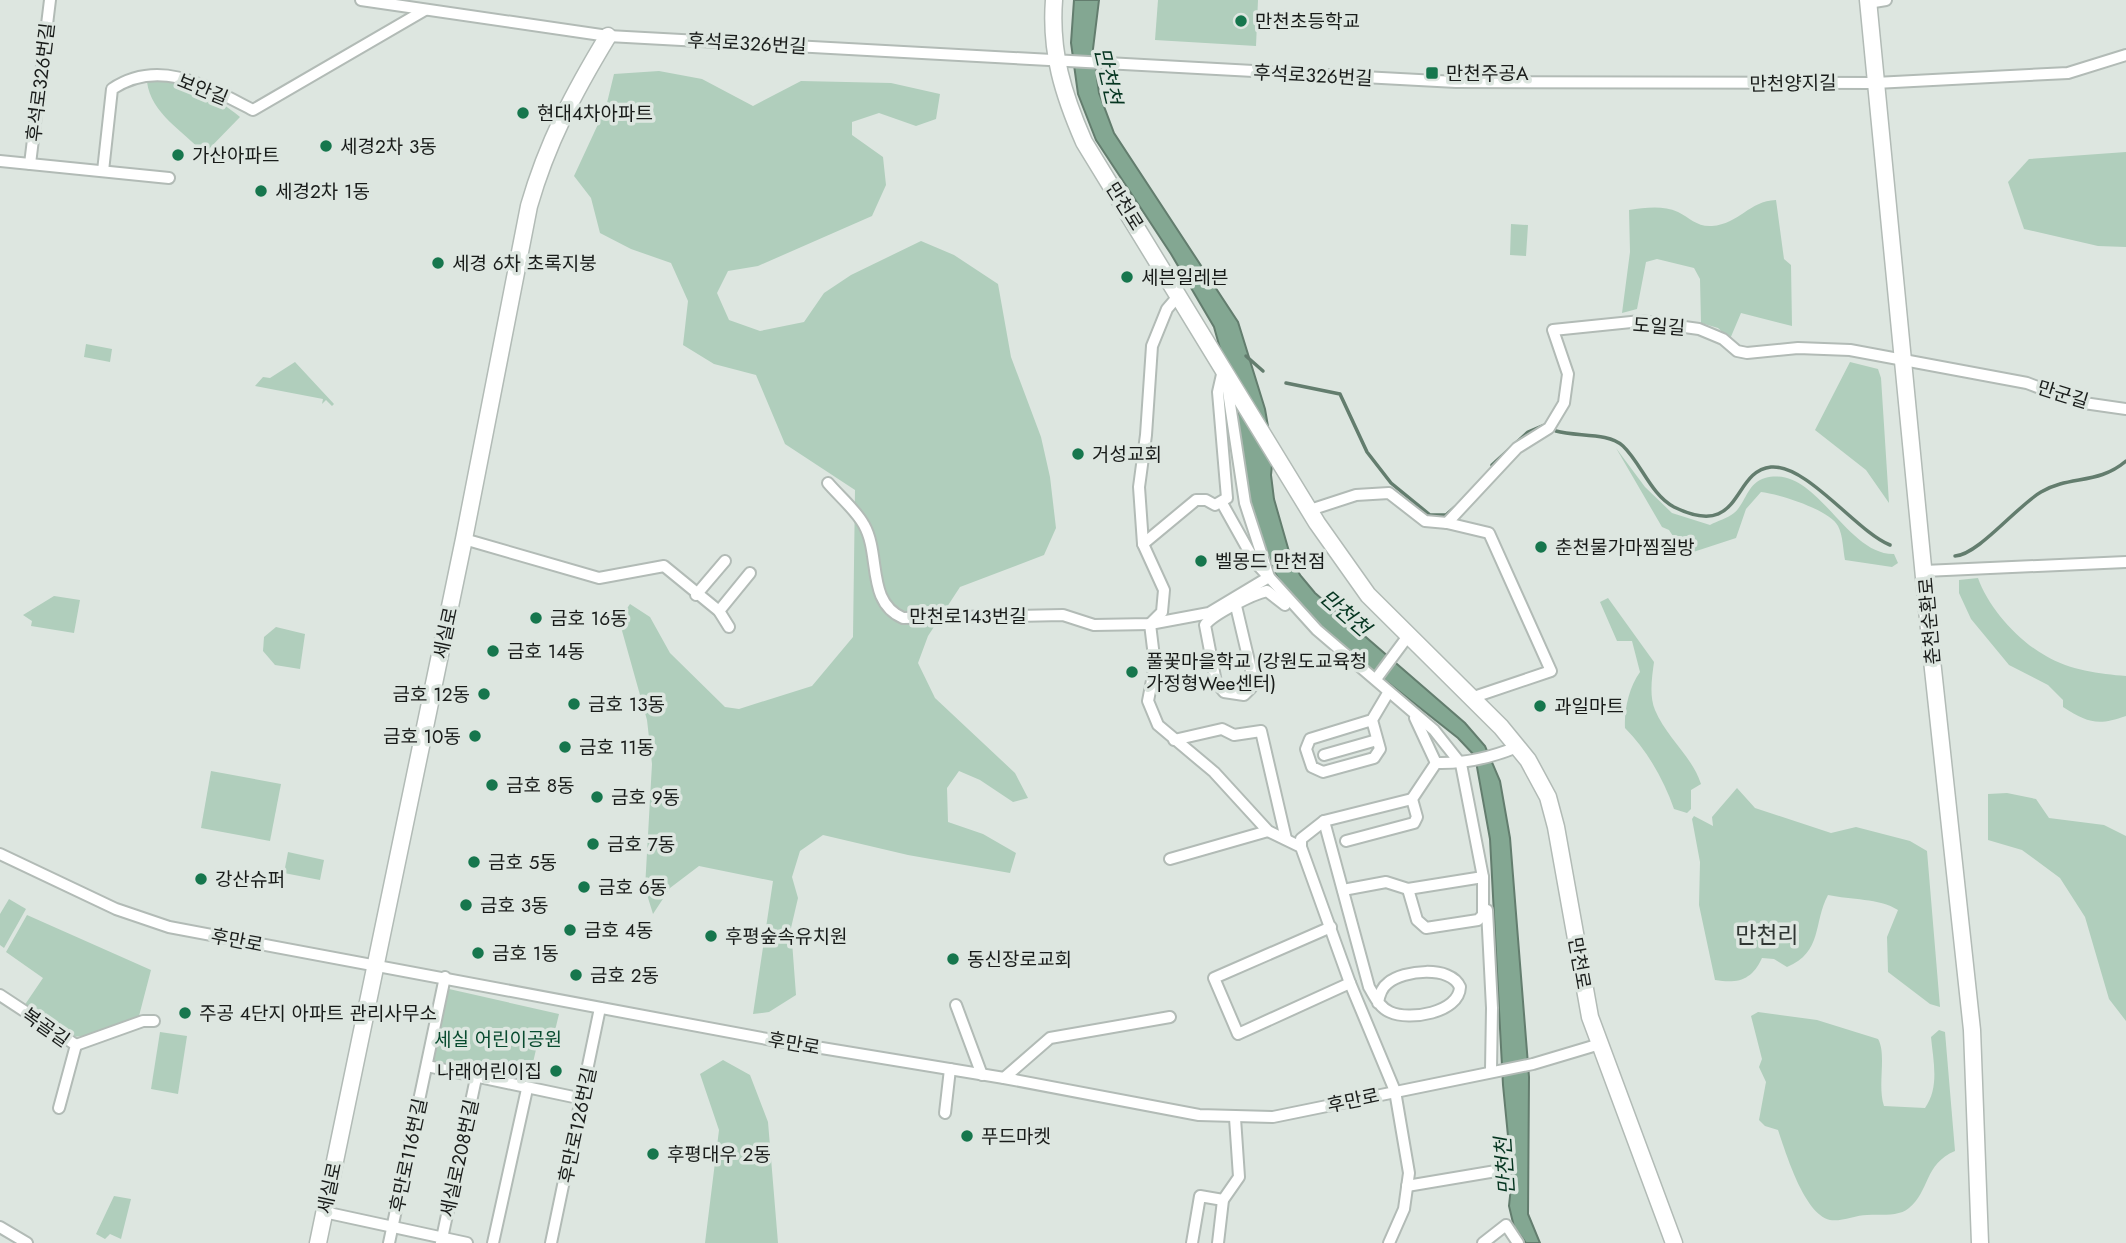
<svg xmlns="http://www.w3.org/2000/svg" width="2126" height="1243" font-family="Jost,'Noto Sans KR',sans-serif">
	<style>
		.green { fill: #b0cebc }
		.water { fill: #83a792; stroke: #637d6e; stroke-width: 2 }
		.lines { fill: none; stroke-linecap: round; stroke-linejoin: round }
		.stream { stroke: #637d6e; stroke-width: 3.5 }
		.street-casing { stroke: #b2bbb6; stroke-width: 14 }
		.secondary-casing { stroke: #b2bbb6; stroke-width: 19 }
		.street { stroke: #fff; stroke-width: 10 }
		.secondary { stroke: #fff; stroke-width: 16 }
		.poi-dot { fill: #16764d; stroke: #dde6e0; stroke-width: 2.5 }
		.labels { text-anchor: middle; stroke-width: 7; stroke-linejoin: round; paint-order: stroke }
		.poi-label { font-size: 19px; fill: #191c1a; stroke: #dde6e0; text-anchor: start }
		.street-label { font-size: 19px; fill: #191c1a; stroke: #dde6e0 }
		.park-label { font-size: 19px; fill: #094b2f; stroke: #dde6e0 }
		.water-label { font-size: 21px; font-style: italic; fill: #053520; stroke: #dde6e0 }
		.quarter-label { font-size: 23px; fill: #303733; stroke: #dde6e0 }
	</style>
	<rect width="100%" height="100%" fill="#dde6e0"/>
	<!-- green -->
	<g class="green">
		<polygon points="1158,0 1258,0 1256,46 1155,40"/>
		<polygon points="659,71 702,79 753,106 801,81 891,83 940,94 936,119 916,126 879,113 852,122 852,135 883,157 886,185 872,216 758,266 728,271 717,293 729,320 760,331 804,322 824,293 851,275 921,241 954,255 998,284 1011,357 1041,437 1050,477 1056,528 1044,555 960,587 928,636 918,663 935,698 1015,773 1028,798 1013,802 980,780 959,771 947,788 948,822 983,834 1016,853 1010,873 908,855 823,835 800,851 792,877 798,898 791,928 796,995 769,1012 753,1014 773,881 699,866 670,888 653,914 645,888 652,764 647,720 619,620 630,604 650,617 670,653 725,707 739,709 812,686 853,637 855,490 785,444 756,375 714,364 683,345 688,301 671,263 631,249 600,233 591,198 574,176 606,107 614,74"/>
		<path d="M164,80c29,7 52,17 76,37l-36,37c-20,-23 -53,-40 -57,-72z"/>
		<polygon points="2126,152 2126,247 2098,246 2024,229 2008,182 2029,159"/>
		<path d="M1776,200l8,59 7,6 1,61 -51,-13 -11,26 -12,-11 -17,-5 -1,-44 -6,-11 -37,-9 -11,3 -9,47 -15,4 8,-61 -1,-42c16,-2 33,-5 49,2 12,6 19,15 34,14 27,-2 37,-25 64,-26z"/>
		<polygon points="1511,224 1528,225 1526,256 1510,255"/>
		<polygon points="86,344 112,349 110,362 84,357"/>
		<polygon points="295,362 334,404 332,406 326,400 322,404 323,399 255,386 263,377 270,378"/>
		<polygon points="1850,362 1878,369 1881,378 1889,503 1866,470 1815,430"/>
		<path d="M1616,448l29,39 27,26 38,12c7,-4 18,-7 24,-12 12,-10 13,-30 31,-35 52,-14 80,77 129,76l4,9 -6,4 -47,-7c-2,-10 -2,-25 -7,-34 -8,-16 -59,-32 -77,-34l-15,17 -10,29 -58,19 -4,-2 3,-13 -8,-12 -7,-3z"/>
		<path d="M1978,578c10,29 40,63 68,78 23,14 54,18 80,20v40c-28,10 -38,7 -63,-9v-7l-15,-15 -39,-20 -38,-46 -12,-26v-13z"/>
		<polygon points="54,596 80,600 74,633 31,626 32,621 23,615"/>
		<path d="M1608,598l46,64c-2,15 -5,34 1,48 11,27 37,46 46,74l-10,6v19l-4,4 -13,-4c-10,-29 -27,-59 -49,-81 -1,-18 4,-41 15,-56l-8,-31h-15l-17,-39z"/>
		<polygon points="276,627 305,634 300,669 275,665 263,651 264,637"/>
		<polygon points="211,771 281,784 270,841 201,828"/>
		<path d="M1737,788l18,20 76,25 25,-6 54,14 17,10 13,156 -10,-3 -42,-32 -1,-35 11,-27c-19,-12 -47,-10 -70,-15 -15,28 -5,57 -41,72l-13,-8 -12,-1c-10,22 -24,26 -47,22l-16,-75 1,-43 -8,-43 2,-3 19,10 -1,-9z"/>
		<polygon points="2007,793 2036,799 2049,818 2104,825 2126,836 2126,1021 2109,999 2085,917 2060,878 2022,850 1988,840 1988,794"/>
		<polygon points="288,852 324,860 320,880 284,873"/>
		<polygon points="9,899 26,909 4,948 0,945 0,914"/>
		<polygon points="27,915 151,970 139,1016 85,1036 72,1037 24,1006 43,978 6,952"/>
		<polygon points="449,989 559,1014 552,1043 538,1041 528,1084 433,1063"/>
		<path d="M1758,1012l59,8 61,19c9,15 -1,47 6,67l41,2c15,-21 8,-48 6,-71l8,-7 6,2 10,119c-31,13 -25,40 -46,57 -10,9 -29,6 -42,7 -11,0 -26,7 -37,5 -26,-6 -44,-67 -52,-90l-13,-4 -6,-6 7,-38 -7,-15 3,-8 -11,-43z"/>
		<polygon points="160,1032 187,1036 178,1094 151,1089"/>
		<polygon points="723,1060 750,1075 768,1122 778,1243 705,1243 719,1130 700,1074"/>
		<polygon points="114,1196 131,1199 121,1239 110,1234 105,1239 96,1234"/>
	</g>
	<!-- water -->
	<polygon class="water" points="1074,0 1099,0 1093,49 1099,93 1114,133 1238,322 1265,409 1273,455 1271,475 1274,499 1290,555 1300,575 1315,593 1465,723 1485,746 1500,781 1510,838 1529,1077 1528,1214 1540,1243 1526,1243 1514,1227 1509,1206 1512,1177 1503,1085 1490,839 1475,756 1458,738 1319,628 1294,602 1275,573 1248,501 1238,440 1238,413 1214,327 1171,254 1096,140 1078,94 1071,43"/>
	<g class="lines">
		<!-- stream -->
		<g class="stream">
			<polyline points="1246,356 1263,371"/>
			<polyline points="1286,383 1340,394 1367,452 1391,483 1430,515 1446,515 1455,507"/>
			<path d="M1556,431c20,6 52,1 67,15 18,17 28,49 51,61 69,34 57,-36 97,-40 36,-3 86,65 119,78"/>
			<polyline points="1492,465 1528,432 1542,426"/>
			<path d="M1955,556c23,-1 62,-50 86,-64 29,-17 57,-7 85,-31"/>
		</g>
		<defs>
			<g id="street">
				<polyline points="361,0 608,36 1456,82 1875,83 2068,73 2126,55"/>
				<polyline points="1868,3 1886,0"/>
				<polyline points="0,161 169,178"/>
				<polyline points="30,164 50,0"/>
				<path d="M103,171l9,-82c48,-32 96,-2 141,21l172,-100"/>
				<polyline points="1226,378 1245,503 1269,577"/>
				<path d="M828,483c11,13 28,27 36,42 17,30 2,77 39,93l160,-3 31,10 56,-1 59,-11 60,-36 48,53 117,100 27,34 22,113v38l-5,5 -52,8 -9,-8 -9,-31"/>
				<polyline points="1222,503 1255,562 1267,575"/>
				<polyline points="1310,510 1356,495 1389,493 1425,521 1447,523 1489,533 1551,671 1471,698"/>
				<polyline points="1447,523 1517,448 1549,428 1564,403 1568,374 1553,330 1641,321 1699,329 1723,339 1737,351 1747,353 1798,348 1850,350 2027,383 2077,402 2126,409"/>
				<polyline points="464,539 599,578 664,566 719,611 729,627"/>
				<polyline points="1143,544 1196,500 1206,500 1215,505 1227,498 1218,392 1223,370"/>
				<polyline points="1924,571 2126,562"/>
				<polyline points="696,595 725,561"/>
				<path d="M1236,606l17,72 -2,10 -7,7 -20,-3 -8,-10 -11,-57c8,-11 48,-31 62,-34l18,14"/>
				<polyline points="719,611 750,573"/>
				<polyline points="1150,624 1155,665 1148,701 1158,725 1214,772 1268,831 1301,847 1350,983 1395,1091 1409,1173 1404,1209 1389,1243"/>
				<polyline points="1150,624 1162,612 1164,590 1143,544 1139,487 1146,435 1152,346 1167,309 1179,295"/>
				<polyline points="1376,679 1408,636"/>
				<polyline points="1415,718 1436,763"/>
				<polyline points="1372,720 1380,749 1374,758 1323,772 1312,767 1306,749 1310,739 1372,720 1388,693"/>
				<polyline points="1174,740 1222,729 1234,735 1261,731 1286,839"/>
				<polyline points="1324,755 1377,740"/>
				<path d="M1324,821l45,166c6,10 10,20 21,25 19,9 69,1 70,-25 -9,-22 -57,-17 -72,-4 -7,5 -9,13 -10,20"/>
				<path d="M1346,841l68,-18 3,-6 -5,-18 24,-36c29,1 54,-5 81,-16"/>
				<polyline points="1301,847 1301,839 1324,821 1412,799"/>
				<polyline points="0,854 116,909 169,927 767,1039 1004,1078 1199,1115 1273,1117 1533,1064 1600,1044"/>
				<polyline points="1170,859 1268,831"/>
				<polyline points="1343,890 1386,882 1408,889 1483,877"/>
				<polyline points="1487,910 1492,1008 1491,1070"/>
				<polyline points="1331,927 1214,978 1238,1034 1350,983"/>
				<polyline points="0,995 76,1045 59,1108"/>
				<polyline points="956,1005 982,1075"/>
				<polyline points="76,1045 143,1021 154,1021"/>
				<polyline points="427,1066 583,1099"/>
				<polyline points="1004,1078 1050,1038 1170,1017"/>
				<polyline points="945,1113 950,1069"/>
				<polyline points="1407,1186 1502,1170"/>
				<polyline points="324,1212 467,1243"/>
				<polyline points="0,1227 27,1243"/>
				<polyline points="389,1243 445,977"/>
				<polyline points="441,1243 476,1078"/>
				<polyline points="493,1243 527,1089"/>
				<polyline points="551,1243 600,1008"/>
				<polyline points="1192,1243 1200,1196 1223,1200"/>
				<polyline points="1218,1243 1223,1200 1239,1177 1235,1118"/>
				<polyline points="1483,1243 1506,1225 1518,1243"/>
			</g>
			<g id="secondary">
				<path d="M1054,0c-4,52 9,94 30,142l233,381 51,72 133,132 27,33 20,37 8,30 34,190 84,226"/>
				<polyline points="1868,0 1932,660 1972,1030 1980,1243"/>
				<path d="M318,1243l146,-704 65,-333c18,-63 45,-114 79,-170"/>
			</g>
		</defs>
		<!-- street casing -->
		<use href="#street" class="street-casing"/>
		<!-- secondary casing -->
		<use href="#secondary" class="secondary-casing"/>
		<!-- street -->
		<use href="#street" class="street"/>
		<!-- secondary -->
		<use href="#secondary" class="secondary"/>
	</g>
	<!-- markers -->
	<g class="poi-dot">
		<circle cx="1241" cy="21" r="7"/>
		<rect x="1425" y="66" width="14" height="14" rx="3.5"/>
		<circle cx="523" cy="113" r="7"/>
		<circle cx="326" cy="146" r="7"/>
		<circle cx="178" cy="155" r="7"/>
		<circle cx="261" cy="191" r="7"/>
		<circle cx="438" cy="263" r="7"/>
		<circle cx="1127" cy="277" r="7"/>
		<circle cx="1078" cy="454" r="7"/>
		<circle cx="1541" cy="547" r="7"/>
		<circle cx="1201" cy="561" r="7"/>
		<circle cx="536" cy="618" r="7"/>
		<circle cx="493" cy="651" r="7"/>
		<circle cx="1132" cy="672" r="7"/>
		<circle cx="484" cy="694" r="7"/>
		<circle cx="574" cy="704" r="7"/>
		<circle cx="1540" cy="706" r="7"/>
		<circle cx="475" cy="736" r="7"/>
		<circle cx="565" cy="747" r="7"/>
		<circle cx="492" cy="785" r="7"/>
		<circle cx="597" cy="797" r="7"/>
		<circle cx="593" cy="844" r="7"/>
		<circle cx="474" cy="862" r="7"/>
		<circle cx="201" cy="879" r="7"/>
		<circle cx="584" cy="887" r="7"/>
		<circle cx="466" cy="905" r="7"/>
		<circle cx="570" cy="930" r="7"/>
		<circle cx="711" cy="936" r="7"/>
		<circle cx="478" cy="953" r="7"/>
		<circle cx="953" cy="959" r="7"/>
		<circle cx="576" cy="975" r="7"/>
		<circle cx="185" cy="1013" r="7"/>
		<circle cx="556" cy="1071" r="7"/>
		<circle cx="967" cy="1136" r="7"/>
		<circle cx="653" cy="1154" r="7"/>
	</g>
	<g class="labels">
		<!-- poi labels -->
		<g class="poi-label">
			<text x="1255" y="28">만천초등학교</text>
			<text x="1446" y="80">만천주공A</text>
			<text x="537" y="120">현대4차아파트</text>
			<text x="340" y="153">세경2차 3동</text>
			<text x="192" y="162">가산아파트</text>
			<text x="275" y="198">세경2차 1동</text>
			<text x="452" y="270">세경 6차 초록지붕</text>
			<text x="1141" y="284">세븐일레븐</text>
			<text x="1092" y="461">거성교회</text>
			<text x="1555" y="554">춘천물가마찜질방</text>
			<text x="1215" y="568">벨몽드 만천점</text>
			<text x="550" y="625">금호 16동</text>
			<text x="507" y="658">금호 14동</text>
			<text x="1146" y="668">풀꽃마을학교 (강원도교육청<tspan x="1146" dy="22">가정형Wee센터)</tspan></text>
			<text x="470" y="701" text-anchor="end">금호 12동</text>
			<text x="588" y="711">금호 13동</text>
			<text x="1554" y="713">과일마트</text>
			<text x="461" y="743" text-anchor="end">금호 10동</text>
			<text x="579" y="754">금호 11동</text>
			<text x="506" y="792">금호 8동</text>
			<text x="611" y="804">금호 9동</text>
			<text x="607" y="851">금호 7동</text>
			<text x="488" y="869">금호 5동</text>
			<text x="215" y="886">강산슈퍼</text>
			<text x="598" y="894">금호 6동</text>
			<text x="480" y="912">금호 3동</text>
			<text x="584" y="937">금호 4동</text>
			<text x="725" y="943">후평숲속유치원</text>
			<text x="492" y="960">금호 1동</text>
			<text x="967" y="966">동신장로교회</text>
			<text x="590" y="982">금호 2동</text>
			<text x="199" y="1020">주공 4단지 아파트 관리사무소</text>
			<text x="542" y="1078" text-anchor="end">나래어린이집</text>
			<text x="981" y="1143">푸드마켓</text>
			<text x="667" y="1161">후평대우 2동</text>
		</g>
		<!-- street labels -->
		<g class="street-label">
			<text transform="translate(747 43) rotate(3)" y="7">후석로326번길</text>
			<text transform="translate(1313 75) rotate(3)" y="7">후석로326번길</text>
			<text transform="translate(40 82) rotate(-83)" y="7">후석로326번길</text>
			<text transform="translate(1793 83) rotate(-1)" y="7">만천양지길</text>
			<text transform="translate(203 89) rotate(22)" y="7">보안길</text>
			<text transform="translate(1125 206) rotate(58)" y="7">만천로</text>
			<text transform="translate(1659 326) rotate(4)" y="7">도일길</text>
			<text transform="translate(2063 394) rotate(17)" y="7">만군길</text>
			<text x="968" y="623">만천로143번길</text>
			<text transform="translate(1929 621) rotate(-95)" y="7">춘천순환로</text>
			<text transform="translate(445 633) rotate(-78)" y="7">세실로</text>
			<text transform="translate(237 940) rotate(11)" y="7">후만로</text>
			<text transform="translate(1580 963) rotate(80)" y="7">만천로</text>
			<text transform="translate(46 1027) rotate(35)" y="7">복골길</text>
			<text transform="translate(794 1043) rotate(10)" y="7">후만로</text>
			<text transform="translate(1353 1100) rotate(-12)" y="7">후만로</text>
			<text transform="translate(577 1125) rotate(-78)" y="7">후만로126번길</text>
			<text transform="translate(408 1155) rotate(-78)" y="7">후만로116번길</text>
			<text transform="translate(459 1158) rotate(-78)" y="7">세실로208번길</text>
			<text transform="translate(329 1188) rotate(-78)" y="7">세실로</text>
		</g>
		<!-- park labels -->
		<g class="park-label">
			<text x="498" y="1046">세실 어린이공원</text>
		</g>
		<!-- water labels -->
		<g class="water-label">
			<text transform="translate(1108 76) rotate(77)" y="7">만천천</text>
			<text transform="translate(1345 613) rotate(41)" y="7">만천천</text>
			<text transform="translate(1505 1166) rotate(-94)" y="7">만천천</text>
		</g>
		<!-- quarter labels -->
		<g class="quarter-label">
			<text x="1767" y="943">만천리</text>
		</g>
	</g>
</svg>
